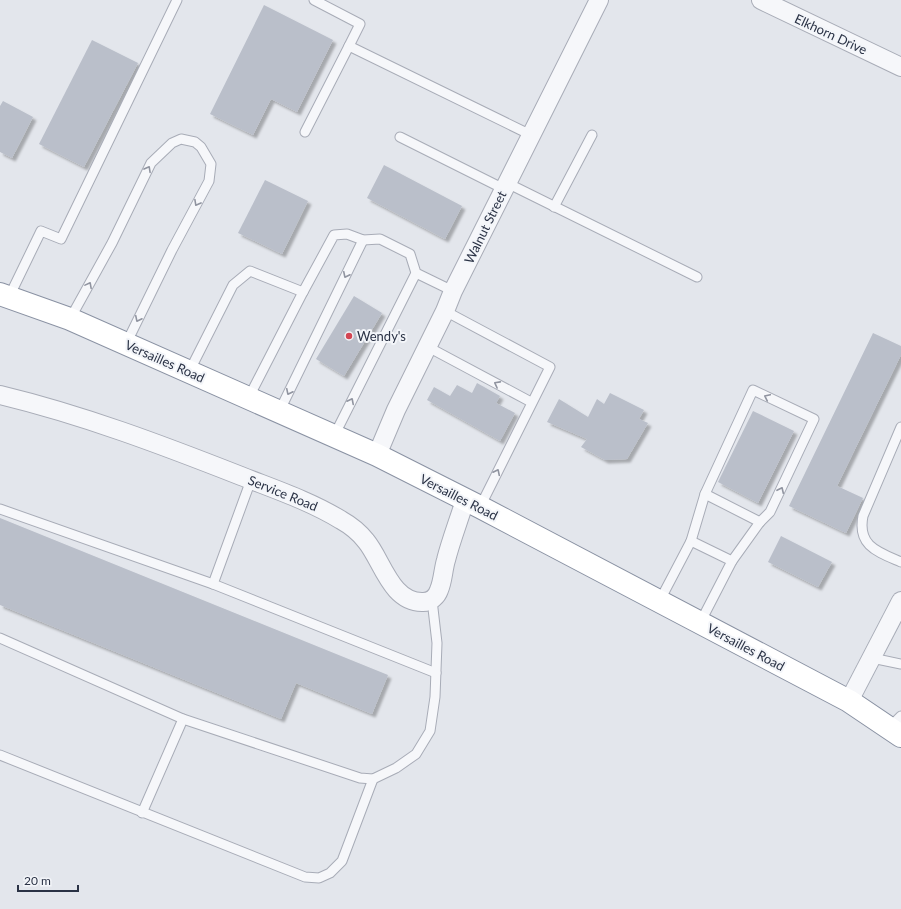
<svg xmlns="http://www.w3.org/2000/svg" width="901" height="909" font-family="Lato,sans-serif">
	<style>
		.building { fill: #babfca; filter: url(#shadow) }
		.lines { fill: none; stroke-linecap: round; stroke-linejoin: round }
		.lane-casing { stroke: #a8acb7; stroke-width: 11 }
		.street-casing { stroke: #a8acb7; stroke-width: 20 }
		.highway-casing { stroke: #8a92a3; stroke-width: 24 }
		.lane { stroke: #f6f7fa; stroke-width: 9 }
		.street { stroke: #f6f7fa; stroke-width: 18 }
		.highway { stroke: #fff; stroke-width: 22 }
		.oneway { stroke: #9094a0 }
		.poi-dot { fill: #d34553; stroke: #f3f5f9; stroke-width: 1.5 }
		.labels { text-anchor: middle; stroke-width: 4; stroke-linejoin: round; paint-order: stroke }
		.street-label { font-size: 13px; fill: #2a3245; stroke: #f3f5f9 }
		.poi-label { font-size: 13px; fill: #2a3245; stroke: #f3f5f9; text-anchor: start }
	</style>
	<defs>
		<filter id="shadow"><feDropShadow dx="3.5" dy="3.5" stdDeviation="1" flood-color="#0004"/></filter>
	</defs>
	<rect width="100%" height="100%" fill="#e3e6ec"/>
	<!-- building -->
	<g class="building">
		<polygon points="264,5 333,40 297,112 271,99 253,135 210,114"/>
		<polygon points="92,40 138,63 84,167 39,144"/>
		<polygon points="3,101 33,117 12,158 0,152 0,106"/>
		<polygon points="384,165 462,206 445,239 367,198"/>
		<polygon points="265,180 308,201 282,254 238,233"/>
		<polygon points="354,296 382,313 344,376 316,359"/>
		<polygon points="873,333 901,346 901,355 837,486 863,498 846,533 789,506"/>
		<polygon points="477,383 500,396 496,403 515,413 500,441 427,400 434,387 450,396 457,385 472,393"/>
		<polygon points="610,393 644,410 639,419 648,423 627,459 605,460 581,447 587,439 547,422 559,399 588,417 597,399 604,404"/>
		<polygon points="753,411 794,431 758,503 718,482"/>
		<polygon points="0,518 388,675 372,714 296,683 281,719 0,605"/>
		<polygon points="781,536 832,562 818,587 768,562"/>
	</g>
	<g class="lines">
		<defs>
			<g id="lane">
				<polyline points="314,0 360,24 349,46 531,135"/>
				<polyline points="305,132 349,46"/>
				<polyline points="400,137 504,189"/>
				<polyline points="507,183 697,277"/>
				<polyline points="554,207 592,135"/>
				<polyline points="303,292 334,235 347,234 363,240 380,239 410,254 416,273 453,291"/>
				<polyline points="9,297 41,231 61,239 177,0"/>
				<polyline points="445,311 550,367 480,507"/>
				<polyline points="70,319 112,243 151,163 172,143 181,139 195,142 201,147 211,164 209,181 172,250 126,344"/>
				<polyline points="428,347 531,402"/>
				<polyline points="189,372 233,285 250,271 303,292 249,397"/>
				<polyline points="279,412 363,240"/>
				<path d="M901,427l-38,89c-6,30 15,36 38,46"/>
				<polyline points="334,436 416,273"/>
				<polyline points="705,494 753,390 814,419 770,512 760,522"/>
				<polyline points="0,509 213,584 436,673"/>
				<polyline points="691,541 705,494 760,522 732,561"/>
				<polyline points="213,584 251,480"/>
				<polyline points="659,602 691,541 732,561 700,623"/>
				<polyline points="0,638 183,719 360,778 373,779 396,768 416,754 430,731 435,697 437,643 432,600"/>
				<polyline points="872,658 901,664"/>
				<polyline points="889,728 901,716"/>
				<polyline points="0,755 305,877 319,878 330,873 342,861 373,779"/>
				<polyline points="142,813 183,719"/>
			</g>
			<g id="street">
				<polyline points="761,0 901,67"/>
				<path d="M0,395c83,20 162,50 241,81 33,13 69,25 100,44 9,5 18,12 25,21 16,19 25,62 57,61 8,0 14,-6 16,-12 4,-9 4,-20 7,-30 5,-20 13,-40 19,-60"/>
				<polyline points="377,455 396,410 445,311 453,291 599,0"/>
				<polyline points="849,701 901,601"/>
			</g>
			<polyline id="highway" points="0,294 70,319 377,455 480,507 849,701 901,736"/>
		</defs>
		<!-- lane casing -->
		<use href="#lane" class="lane-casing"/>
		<!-- street casing -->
		<use href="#street" class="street-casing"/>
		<!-- highway casing -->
		<use href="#highway" class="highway-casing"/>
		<!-- lane -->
		<use href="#lane" class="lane"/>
		<!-- street -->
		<use href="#street" class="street"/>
		<!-- highway -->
		<use href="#highway" class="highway"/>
	</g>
	<!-- one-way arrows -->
	<defs><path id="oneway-chevron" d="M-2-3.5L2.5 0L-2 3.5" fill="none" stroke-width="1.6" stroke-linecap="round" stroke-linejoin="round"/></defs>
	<g class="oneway">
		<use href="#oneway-chevron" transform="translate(148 169) rotate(-61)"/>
		<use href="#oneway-chevron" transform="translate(197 203) rotate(119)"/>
		<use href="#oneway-chevron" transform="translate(346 275) rotate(116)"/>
		<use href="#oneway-chevron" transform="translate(89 285) rotate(-62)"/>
		<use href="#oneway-chevron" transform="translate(138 319) rotate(116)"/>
		<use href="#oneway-chevron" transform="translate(497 384) rotate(-152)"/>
		<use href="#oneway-chevron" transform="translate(289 392) rotate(116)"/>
		<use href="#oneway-chevron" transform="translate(767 397) rotate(-155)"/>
		<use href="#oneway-chevron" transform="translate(351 401) rotate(-63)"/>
		<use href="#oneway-chevron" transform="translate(497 472) rotate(-64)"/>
		<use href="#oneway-chevron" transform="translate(781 490) rotate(-65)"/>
	</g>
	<!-- markers -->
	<circle class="poi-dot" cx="349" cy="336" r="4"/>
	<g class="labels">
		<!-- street labels -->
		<g class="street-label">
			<text transform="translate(831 34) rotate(25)" y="5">Elkhorn Drive</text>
			<text transform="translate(485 227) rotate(-64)" y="5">Walnut Street</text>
			<text transform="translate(165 361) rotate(24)" y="5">Versailles Road</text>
			<text transform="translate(283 493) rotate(22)" y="5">Service Road</text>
			<text transform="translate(459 497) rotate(27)" y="5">Versailles Road</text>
			<text transform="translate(746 647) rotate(28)" y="5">Versailles Road</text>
		</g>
		<!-- poi labels -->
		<g class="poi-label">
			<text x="357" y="341">Wendy's</text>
		</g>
	</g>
	<!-- scale -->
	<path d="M18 885v6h60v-6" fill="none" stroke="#2a3245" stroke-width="2"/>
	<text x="24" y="885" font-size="12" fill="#2a3245" stroke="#f3f5f9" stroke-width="3" paint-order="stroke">20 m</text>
</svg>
